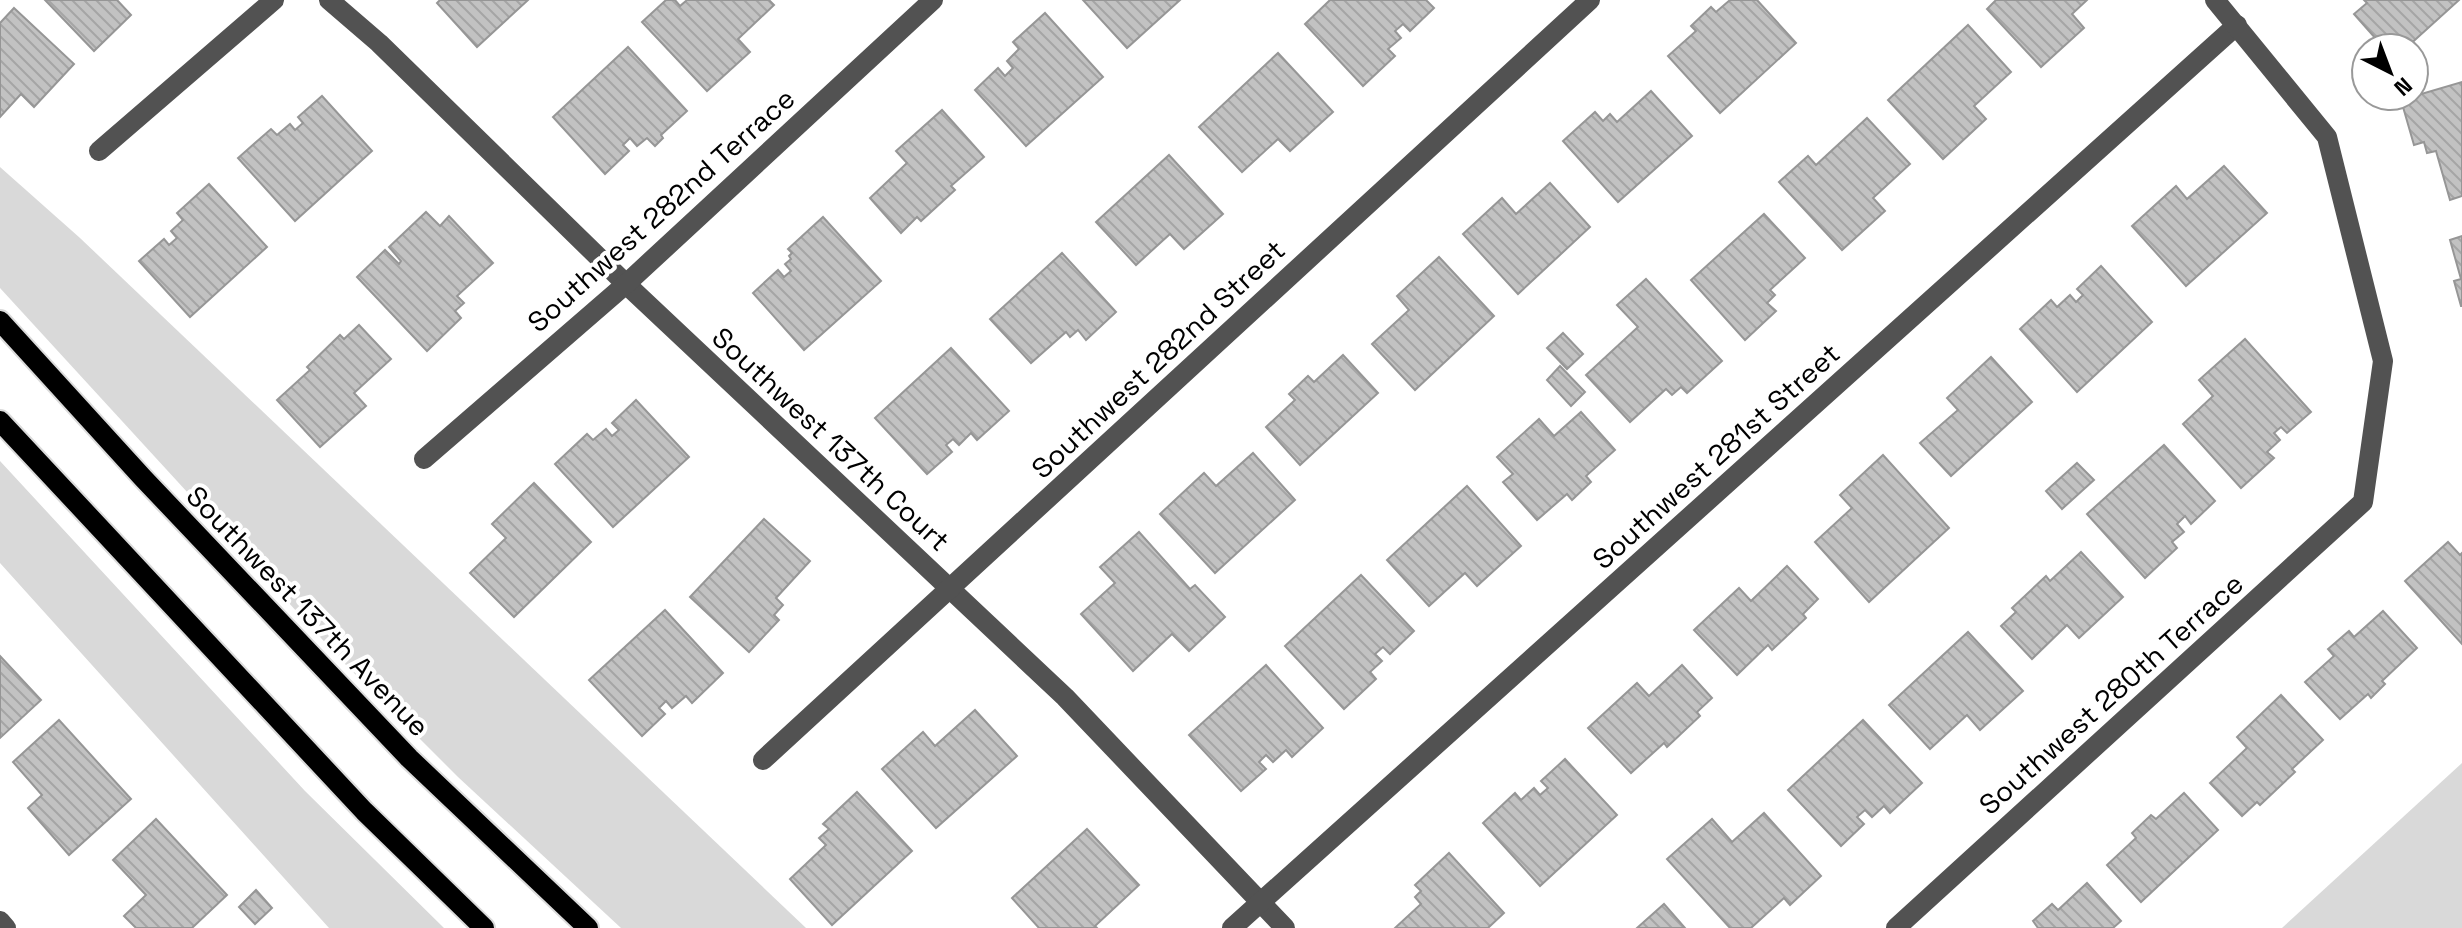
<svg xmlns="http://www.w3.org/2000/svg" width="2462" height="928" font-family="'Space Grotesk',sans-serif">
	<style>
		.green { fill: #d9d9d9 }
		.building { fill: url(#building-back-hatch); stroke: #969696; stroke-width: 2 }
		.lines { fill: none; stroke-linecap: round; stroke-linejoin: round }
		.major-casing { stroke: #dbdbdb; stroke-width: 24 }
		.minor { stroke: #525252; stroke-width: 20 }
		.major { stroke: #000; stroke-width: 20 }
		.labels { text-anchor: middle; stroke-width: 8; stroke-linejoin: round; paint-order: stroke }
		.street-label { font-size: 28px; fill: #000; stroke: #fff }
	</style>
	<defs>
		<pattern id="building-back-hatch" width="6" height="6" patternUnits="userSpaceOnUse" patternTransform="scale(2)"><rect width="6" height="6" fill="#c2c2c2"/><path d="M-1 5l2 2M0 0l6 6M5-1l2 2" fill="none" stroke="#a5a5a5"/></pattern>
	</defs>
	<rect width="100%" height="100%" fill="#fff"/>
	<!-- green -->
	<g class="green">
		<polygon points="0,167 80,238 806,928 621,928 458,777 343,662 0,288"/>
		<polygon points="0,461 305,791 444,928 329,928 0,563"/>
		<polygon points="2462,763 2462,928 2282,928"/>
	</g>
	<!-- building -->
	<g class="building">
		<polygon points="45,0 117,0 131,15 94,51"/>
		<polygon points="440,0 528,0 477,47 437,3"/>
		<polygon points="666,0 675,0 680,6 687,0 769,0 774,5 738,39 750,52 707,91 642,22"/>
		<polygon points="1083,0 1180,0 1127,48"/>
		<polygon points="1330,0 1426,0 1434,8 1410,31 1403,24 1395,31 1401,38 1388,49 1395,56 1363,86 1305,24"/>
		<polygon points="1730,0 1757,0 1796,43 1720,113 1668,56 1696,31 1691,26 1711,7 1716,12"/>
		<polygon points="1996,0 2087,0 2072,14 2084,28 2041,67 1987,9"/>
		<polygon points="2364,0 2459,0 2406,48 2384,48 2354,14 2367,3"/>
		<polygon points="14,8 74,64 34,107 21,94 0,117 0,23"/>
		<polygon points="1045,13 1103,77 1026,146 975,90 998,68 1005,76 1013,68 1007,61 1019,49 1013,42"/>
		<polygon points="1968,25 2011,72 1974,106 1986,119 1943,159 1888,100"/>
		<polygon points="628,47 687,111 661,135 663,138 655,146 647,138 637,146 630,138 623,145 629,151 605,174 553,117"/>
		<polygon points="1278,53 1333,112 1290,151 1278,139 1242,172 1199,127"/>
		<polygon points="2462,82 2462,196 2450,200 2436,151 2427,153 2424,142 2414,145 2401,100"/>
		<polygon points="1651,91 1692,136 1618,202 1563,141 1595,112 1603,121 1610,114 1617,122"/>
		<polygon points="322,96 372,151 295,221 238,158 271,129 277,135 290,124 295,130 303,123 298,117"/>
		<polygon points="942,110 984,157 951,186 955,190 921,221 917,217 901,233 870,198 907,163 896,151"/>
		<polygon points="1867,118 1910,164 1873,198 1885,211 1842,250 1779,182 1808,156 1816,165"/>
		<polygon points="1169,155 1223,214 1184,249 1170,234 1136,265 1096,222"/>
		<polygon points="2224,166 2267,213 2186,286 2132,226 2176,186 2187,199"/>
		<polygon points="1550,183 1590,227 1518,294 1463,234 1502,198 1516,214"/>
		<polygon points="209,184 267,247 190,317 139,261 164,239 169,245 177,238 171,231 183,220 177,213"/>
		<polygon points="426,212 440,226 449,216 493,263 457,296 464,303 455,311 461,318 427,351 357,277 385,250 399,264 401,261 389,247"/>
		<polygon points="1764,214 1805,258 1770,290 1775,295 1767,303 1776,311 1745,340 1691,280"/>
		<polygon points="823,217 881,281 804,350 753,293 778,270 784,277 791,271 785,264 791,259 789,256 792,253 788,249"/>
		<polygon points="2462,236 2462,306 2461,306 2454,281 2461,279 2450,240"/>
		<polygon points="1062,253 1116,312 1086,340 1078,330 1070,337 1066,332 1031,363 990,319"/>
		<polygon points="1439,257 1494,316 1415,390 1372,344 1409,310 1397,296"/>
		<polygon points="2101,266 2152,322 2077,392 2020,329 2051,300 2057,307 2070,295 2076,302 2083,295 2077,289"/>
		<polygon points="1646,279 1722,361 1687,393 1681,387 1672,395 1666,389 1630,422 1586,375 1638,327 1617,305"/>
		<polygon points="359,325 391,359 354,393 366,406 320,447 277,400 310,370 307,367 340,335 344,339"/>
		<polygon points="1563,333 1583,354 1567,369 1547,348"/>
		<polygon points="2245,339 2311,412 2287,433 2281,427 2274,433 2280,440 2267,452 2274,458 2241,488 2183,424 2213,396 2199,380"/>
		<polygon points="951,348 1009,411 977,440 971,433 959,445 953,439 946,445 952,452 927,474 875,418"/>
		<polygon points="1343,355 1378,393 1300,465 1266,427 1295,400 1289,394 1308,376 1314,382"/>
		<polygon points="1991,357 2032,402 1951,476 1920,443 1958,410 1947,398"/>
		<polygon points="1560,366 1585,392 1571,406 1547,380"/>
		<polygon points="636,400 689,457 613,527 555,464 587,434 593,440 606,429 612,436 619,430 612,423"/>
		<polygon points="1581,412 1615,450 1586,476 1591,482 1572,500 1567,494 1537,520 1503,482 1513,474 1497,457 1539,419 1554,436"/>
		<polygon points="2164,445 2215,501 2191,524 2185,516 2177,524 2184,532 2172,542 2177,548 2145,578 2087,514"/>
		<polygon points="1253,453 1295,500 1215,573 1160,514 1204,473 1216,486"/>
		<polygon points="1883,455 1949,528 1869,602 1815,542 1852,508 1840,495"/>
		<polygon points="2077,463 2094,480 2062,509 2046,491"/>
		<polygon points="534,483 591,542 514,617 470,573 506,538 492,524"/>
		<polygon points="1467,486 1521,546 1477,586 1465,573 1429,606 1387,560"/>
		<polygon points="764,519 810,561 776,598 783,605 774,615 779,620 749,652 690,597"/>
		<polygon points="1139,532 1190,589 1195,585 1225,617 1189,651 1172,634 1133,671 1081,614 1115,583 1100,567"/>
		<polygon points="2448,542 2460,555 2462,553 2462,644 2405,581"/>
		<polygon points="2081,552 2123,597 2079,638 2067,625 2032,659 2001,626 2016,612 2012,608 2046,576 2050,581"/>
		<polygon points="1787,566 1818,599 1803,614 1806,618 1772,650 1768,645 1737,675 1694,630 1739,588 1751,601"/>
		<polygon points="1361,575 1414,631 1390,654 1383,647 1375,654 1382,661 1370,672 1376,679 1344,709 1285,646"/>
		<polygon points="665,610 723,673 692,703 686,696 672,708 666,701 659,708 665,714 642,736 589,680"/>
		<polygon points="2383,611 2417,648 2382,681 2385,684 2371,698 2368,694 2340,719 2305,682 2334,656 2328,649 2349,631 2354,637"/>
		<polygon points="1968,632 2023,691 1980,730 1967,715 1930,749 1889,705"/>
		<polygon points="0,656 41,700 0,738"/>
		<polygon points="1266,665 1323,728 1292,757 1286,750 1273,762 1266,755 1259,762 1266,769 1241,791 1189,735"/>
		<polygon points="1682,665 1712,698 1697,712 1700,716 1667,747 1664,743 1631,773 1588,728 1637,683 1649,696"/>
		<polygon points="2281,695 2323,740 2292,769 2295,772 2260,805 2257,802 2242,816 2210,783 2247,748 2237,737"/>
		<polygon points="975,710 1017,756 936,828 882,769 923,732 935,746"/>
		<polygon points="59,720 131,799 69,855 28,808 42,795 13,762"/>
		<polygon points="1863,720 1922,783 1890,813 1884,806 1872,817 1865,810 1857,817 1864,824 1841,846 1788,790"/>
		<polygon points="1565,759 1617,815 1540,886 1483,823 1515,793 1521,800 1534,788 1540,795 1548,788 1541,781"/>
		<polygon points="857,792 912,851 832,925 790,879 826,845 819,838 829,829 823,824"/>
		<polygon points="2184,793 2218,830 2141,902 2107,865 2136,838 2132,833 2151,815 2156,819"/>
		<polygon points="1764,813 1821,876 1790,905 1784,898 1751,928 1730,928 1667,859 1712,819 1732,842"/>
		<polygon points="156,819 227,895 192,928 136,928 124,916 146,895 113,860"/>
		<polygon points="1087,829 1139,885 1095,926 1097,928 1039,928 1012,898"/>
		<polygon points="1449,853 1504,913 1488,928 1395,928 1421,904 1415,897 1421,891 1415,885"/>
		<polygon points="2087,883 2121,921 2113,928 2038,928 2033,921 2052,904 2058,910"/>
		<polygon points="256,890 272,908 255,924 239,907"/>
		<polygon points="1664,904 1685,928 1637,928"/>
	</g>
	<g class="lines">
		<defs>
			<g id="major">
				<polyline points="0,321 143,478 409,758 588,928"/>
				<polyline points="0,421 364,811 484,928"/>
			</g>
		</defs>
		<!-- major casing -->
		<use href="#major" class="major-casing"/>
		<!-- minor -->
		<g class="minor">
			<polyline points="329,0 379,43 626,284 1065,697 1285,928"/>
			<polyline points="99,151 274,0"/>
			<polyline points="424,459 626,284 933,0"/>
			<polyline points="763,760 1590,0"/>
			<polyline points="0,921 6,928"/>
			<polyline points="1232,928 2237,25"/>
			<polyline points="1896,928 2363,502 2383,361 2327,137 2215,0"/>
		</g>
		<!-- major -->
		<use href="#major" class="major"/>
	</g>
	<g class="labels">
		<!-- street labels -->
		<g class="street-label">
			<text transform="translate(661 210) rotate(-42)" y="10">Southwest 282nd Terrace</text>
			<text transform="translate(1158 359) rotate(-43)" y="10">Southwest 282nd Street</text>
			<text transform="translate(831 439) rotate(43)" y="10">Southwest 137th Court</text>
			<text transform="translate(1716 456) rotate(-42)" y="10">Southwest 281st Street</text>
			<text transform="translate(308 611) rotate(46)" y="10">Southwest 137th Avenue</text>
			<text transform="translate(2111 694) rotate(-42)" y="10">Southwest 280th Terrace</text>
		</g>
	</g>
	<!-- north arrow -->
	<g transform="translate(2390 72) rotate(138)"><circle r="38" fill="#ffffff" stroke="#999999" stroke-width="2"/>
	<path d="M0-6L14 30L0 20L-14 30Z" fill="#000000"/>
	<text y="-12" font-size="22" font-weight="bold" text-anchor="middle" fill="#000000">N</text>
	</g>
</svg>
